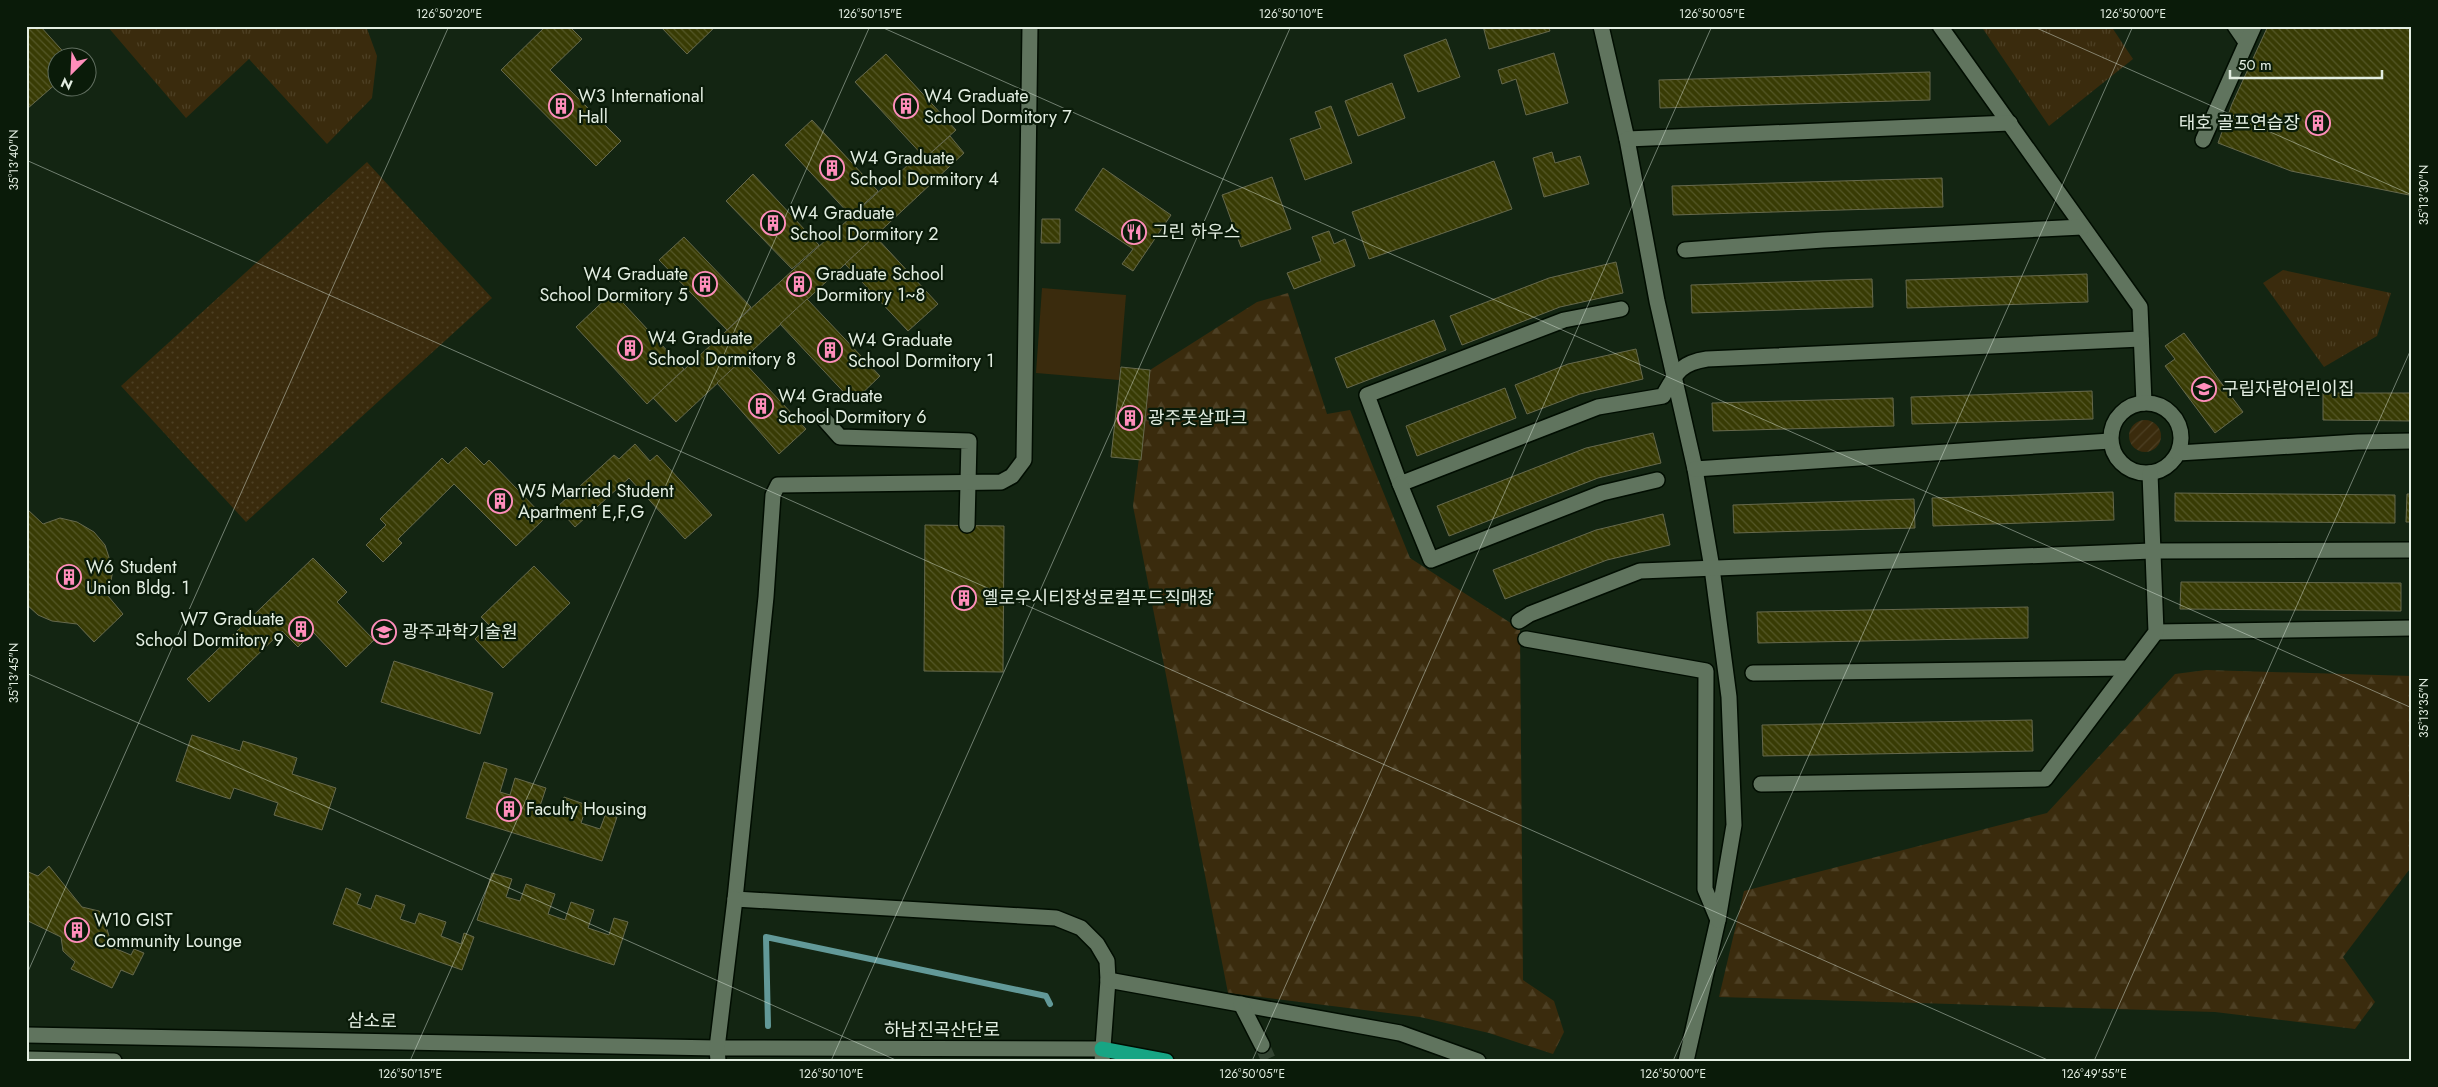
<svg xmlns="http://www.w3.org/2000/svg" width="2438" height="1087" font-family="Jost,'Noto Sans KR',sans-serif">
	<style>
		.grass { fill: url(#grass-tufts) }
		.forest { fill: url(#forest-firs) }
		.park { fill: url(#park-dots) }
		.garden { fill: url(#garden-furrows) }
		.pitch { fill: #3a2b0d }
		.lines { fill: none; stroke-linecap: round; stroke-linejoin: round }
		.stream { stroke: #629998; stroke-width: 6 }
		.building { fill: url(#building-back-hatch); stroke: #66694d }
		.minor-tunnel { stroke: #324331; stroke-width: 15; stroke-dasharray: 15 8; stroke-linecap: butt }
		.pedestrian-casing { stroke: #010d01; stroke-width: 18 }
		.minor-casing { stroke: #010d01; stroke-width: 18 }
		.tertiary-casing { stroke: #010d01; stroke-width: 18 }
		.trunk-casing { stroke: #010d01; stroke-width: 18 }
		.pedestrian { stroke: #60745e; stroke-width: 15 }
		.minor { stroke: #60745e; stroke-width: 15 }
		.tertiary { stroke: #60745e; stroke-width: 15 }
		.trunk { stroke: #17a584; stroke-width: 15 }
		.ticks { fill: none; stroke: #e3eee2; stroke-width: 1; stroke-opacity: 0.45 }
		.labels { text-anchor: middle; stroke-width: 4.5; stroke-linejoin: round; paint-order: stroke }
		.poi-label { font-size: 18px; fill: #e3eee2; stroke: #0a1b09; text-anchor: start }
		.street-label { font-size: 18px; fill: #e3eee2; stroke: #0a1b09 }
		.neatline { fill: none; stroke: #e3eee2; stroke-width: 2 }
		.ticks-label { font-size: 12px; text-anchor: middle; fill: #e3eee2 }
	</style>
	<defs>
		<pattern id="grass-tufts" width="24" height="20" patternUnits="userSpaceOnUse" patternTransform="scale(1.25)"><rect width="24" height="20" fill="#3a2b0d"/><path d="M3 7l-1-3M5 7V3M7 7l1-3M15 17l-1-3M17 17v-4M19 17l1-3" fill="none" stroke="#4d4024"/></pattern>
		<pattern id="forest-firs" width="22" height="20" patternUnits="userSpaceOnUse" patternTransform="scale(1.25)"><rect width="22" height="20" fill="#3a2b0d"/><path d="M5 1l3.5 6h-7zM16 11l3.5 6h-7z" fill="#4d4024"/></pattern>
		<pattern id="park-dots" width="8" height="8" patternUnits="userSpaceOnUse" patternTransform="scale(1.25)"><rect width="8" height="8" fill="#3a2b0d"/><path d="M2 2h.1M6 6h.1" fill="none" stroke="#4d4024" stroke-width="1.8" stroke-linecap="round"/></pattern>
		<pattern id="garden-furrows" width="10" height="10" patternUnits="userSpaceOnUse" patternTransform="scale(1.25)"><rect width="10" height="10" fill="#3a2b0d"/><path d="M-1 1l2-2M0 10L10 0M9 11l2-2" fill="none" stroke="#4d4024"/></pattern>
		<pattern id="building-back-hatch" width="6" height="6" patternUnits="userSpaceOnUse" patternTransform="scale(1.25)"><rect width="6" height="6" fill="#383b04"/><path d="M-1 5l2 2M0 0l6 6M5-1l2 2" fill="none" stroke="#555828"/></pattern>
	</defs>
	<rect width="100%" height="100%" fill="#132512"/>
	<!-- grass -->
	<g class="grass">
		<polygon points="107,26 366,26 377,56 372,98 327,144 249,59 186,118"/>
		<polygon points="1981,26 2111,26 2133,59 2049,126"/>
		<polygon points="2283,270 2391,293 2377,336 2324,367 2263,283"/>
	</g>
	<!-- forest -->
	<g class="forest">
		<polygon points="1288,293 1327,414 1350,410 1410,558 1520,629 1523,980 1554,1001 1564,1032 1553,1054 1489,1033 1420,1017 1228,993 1133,506 1150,370 1257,302"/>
		<polygon points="2206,670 2412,676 2412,866 2343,957 2375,1002 2355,1029 2215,1012 1719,997 1744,891 2047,813 2175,674"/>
	</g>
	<!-- park -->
	<polygon class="park" points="367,162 492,298 246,522 121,386"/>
	<!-- garden -->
	<circle class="garden" cx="2145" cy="436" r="16"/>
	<!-- pitch -->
	<polygon class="pitch" points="1042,288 1126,295 1119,380 1036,373"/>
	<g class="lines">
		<!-- stream -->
		<polyline class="stream" points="768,1026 766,937 1046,996 1050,1004"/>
	</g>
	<!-- building -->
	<g class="building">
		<polygon points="26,26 40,26 69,58 58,58 58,82 27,109"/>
		<polygon points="546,26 569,26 582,39 550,70 621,141 596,166 501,70"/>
		<polygon points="660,26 716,26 687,54"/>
		<polygon points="1483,26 1548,26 1550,31 1489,49"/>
		<polygon points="2268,26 2412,26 2412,179 2409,195 2291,171 2218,143 2232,104"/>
		<polygon points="1446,39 1460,77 1418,92 1404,55"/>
		<polygon points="1554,53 1568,103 1526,115 1516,79 1502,84 1498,70"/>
		<polygon points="886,54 956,130 925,158 855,82"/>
		<polygon points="1930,72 1930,100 1660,108 1659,80"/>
		<polygon points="1392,83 1405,118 1358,136 1345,101"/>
		<polygon points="1331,106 1352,163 1305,180 1290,139 1321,128 1315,112"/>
		<polygon points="812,120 878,191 851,216 785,145"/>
		<polygon points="950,136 964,153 676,422 653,398 921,153 925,158"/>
		<polygon points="1552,152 1555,163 1580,156 1589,184 1544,197 1533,158"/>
		<polygon points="1494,161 1512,209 1369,259 1352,212"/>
		<polygon points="1103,168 1171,215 1133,271 1122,264 1133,249 1075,210"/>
		<polygon points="753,174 819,245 792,269 726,201"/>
		<polygon points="1272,177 1291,229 1241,247 1222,195"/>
		<polygon points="1942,178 1943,207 1673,215 1672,186"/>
		<polygon points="1042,219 1060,219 1060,243 1041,243"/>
		<polygon points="1329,231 1334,244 1345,239 1355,266 1294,289 1287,273 1321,261 1312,237"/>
		<polygon points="875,236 938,304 908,331 845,264"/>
		<polygon points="684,237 751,307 727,330 659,260"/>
		<polygon points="1616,262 1623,293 1560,307 1462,345 1450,316 1549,278"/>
		<polygon points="2087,274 2088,302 1907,308 1906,280"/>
		<polygon points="1872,279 1873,307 1692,313 1691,285"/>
		<polygon points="613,292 684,369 647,404 576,327"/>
		<polygon points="807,299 880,376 853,402 780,324"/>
		<polygon points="1434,320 1446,350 1347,388 1335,358"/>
		<polygon points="2184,333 2243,412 2215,433 2165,366 2175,359 2165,346"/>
		<polygon points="1636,349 1643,379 1580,394 1527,414 1515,385 1568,364"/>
		<polygon points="742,360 806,429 779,454 717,383"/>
		<polygon points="1121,367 1150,370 1141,460 1111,457"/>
		<polygon points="1505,388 1516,418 1417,456 1406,426"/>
		<polygon points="2092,391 2093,419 1912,424 1911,397"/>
		<polygon points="2323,393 2412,393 2412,421 2323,420"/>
		<polygon points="1893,398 1894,426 1713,431 1712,403"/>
		<polygon points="1653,433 1661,463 1598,478 1449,536 1437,506 1586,448"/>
		<polygon points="635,444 650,461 657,455 712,515 685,539 629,478 575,527 557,507 614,455 619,459"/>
		<polygon points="466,447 484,465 489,460 545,518 516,546 454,484 398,539 402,543 383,562 366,545 386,525 380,519 442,458 448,464"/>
		<polygon points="2113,492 2114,520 1933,526 1932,498"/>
		<polygon points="2175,493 2395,495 2395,523 2175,521"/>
		<polygon points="2407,494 2412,494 2412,522 2406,522"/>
		<polygon points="1914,499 1915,528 1734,533 1733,505"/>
		<polygon points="27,509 43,524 60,518 77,522 94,532 105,545 113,570 108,596 123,614 94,642 77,624 52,621 38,615 26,604"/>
		<polygon points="1663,514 1670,545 1607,560 1505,599 1493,570 1596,530"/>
		<polygon points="925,525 1004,526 1003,672 924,671"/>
		<polygon points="313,558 347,592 337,602 374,640 346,667 313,632 298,647 282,631 209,702 187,679"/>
		<polygon points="534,566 570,603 503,668 475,639 489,625 481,617"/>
		<polygon points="2181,582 2401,583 2401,611 2180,609"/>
		<polygon points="2028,607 2028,638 1758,643 1757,612"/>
		<polygon points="394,661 493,693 480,734 381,702"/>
		<polygon points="2032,720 2033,751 1763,756 1762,725"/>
		<polygon points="192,735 240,751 243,741 297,758 292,774 336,788 322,830 274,815 278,803 234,788 230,799 176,781"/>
		<polygon points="484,762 507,769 500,792 510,795 515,778 546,788 540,806 559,812 564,797 587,805 581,823 600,829 606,813 617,817 602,861 466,818"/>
		<polygon points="49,866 82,907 99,911 109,919 105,923 110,939 109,946 131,955 134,949 144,953 133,975 121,970 112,988 71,969 75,962 63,951 61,937 26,920 26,871 38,876"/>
		<polygon points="492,873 512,879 506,897 520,901 526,884 555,894 548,914 565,920 571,902 594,910 588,928 609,935 614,918 628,922 614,965 477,920"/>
		<polygon points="346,888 361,894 357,904 371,909 376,895 405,905 400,919 415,924 419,913 446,922 441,936 461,944 464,933 474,937 462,970 333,924"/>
	</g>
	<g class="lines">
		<!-- minor-tunnel -->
		<polyline class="minor-tunnel" points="1262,1045 1269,1061"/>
		<defs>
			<polyline id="pedestrian" points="824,419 840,437 969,441 967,525"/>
			<g id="minor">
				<polyline points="1030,26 1024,460 1012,476 1001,482 778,485 773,495 766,597 735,899 1056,918 1081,928 1097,944 1107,961 1108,980 1102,1061"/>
				<polyline points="1601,26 1627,139 1657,301 1695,469 1712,568 1729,697 1734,825 1718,920 1686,1061"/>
				<polyline points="1940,26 2140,307 2144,403"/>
				<polyline points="2235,26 2246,42"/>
				<polyline points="1627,139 2010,123"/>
				<polyline points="2203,140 2254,26"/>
				<polyline points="1685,250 1823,240 2082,227"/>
				<path d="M1621,309l-57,11 -197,75 33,89 198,-77 65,-11c13,-23 17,-33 44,-37l434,-20"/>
				<circle cx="2146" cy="438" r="35"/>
				<polyline points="2178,453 2358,442 2412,441"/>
				<polyline points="1695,469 2110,441"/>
				<polyline points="1400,484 1431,560 1602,493 1657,480"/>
				<polyline points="1519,621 1530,614 1640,571 2152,551 2412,550"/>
				<polyline points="2156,632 2412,628"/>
				<polyline points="1526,639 1706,671 1705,889 1718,920"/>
				<polyline points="1753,673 2128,668"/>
				<polyline points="1761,784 2045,779 2156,632 2150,473"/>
				<polyline points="1108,980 1400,1033 1478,1061"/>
				<polyline points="1241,1004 1262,1045"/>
			</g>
			<g id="tertiary">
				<polyline points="26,1035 717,1048 1102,1049"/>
				<polyline points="26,1059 114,1061"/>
				<polyline points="718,1061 717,1048 735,899"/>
			</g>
			<polyline id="trunk" points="1102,1049 1166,1061"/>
		</defs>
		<!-- pedestrian casing -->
		<use href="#pedestrian" class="pedestrian-casing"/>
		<!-- minor casing -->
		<use href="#minor" class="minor-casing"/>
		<!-- tertiary casing -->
		<use href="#tertiary" class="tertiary-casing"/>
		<!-- trunk casing -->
		<use href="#trunk" class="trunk-casing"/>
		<!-- pedestrian -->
		<use href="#pedestrian" class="pedestrian"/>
		<!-- minor -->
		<use href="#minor" class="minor"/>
		<!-- tertiary -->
		<use href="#tertiary" class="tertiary"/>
		<!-- trunk -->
		<use href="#trunk" class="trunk"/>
	</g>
	<!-- ticks -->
	<path class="ticks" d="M879,26l1533,682M2032,26l380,169M26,30l2,-4M26,160l2024,901M26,673l872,388M26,976l423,-950M410,1061l460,-1035M831,1061l460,-1035M1252,1061l460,-1035M1673,1061l460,-1035M2094,1061l318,-714"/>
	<!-- icons -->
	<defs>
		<symbol id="building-ring" viewBox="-11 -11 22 22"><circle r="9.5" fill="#0a1b09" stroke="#ff8ebb" stroke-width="1.5"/><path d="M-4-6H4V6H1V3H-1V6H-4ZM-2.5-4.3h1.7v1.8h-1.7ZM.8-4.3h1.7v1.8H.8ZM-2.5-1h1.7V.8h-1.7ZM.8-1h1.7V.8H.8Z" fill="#ff8ebb"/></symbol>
		<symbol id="restaurant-ring" viewBox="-11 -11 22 22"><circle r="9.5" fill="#0a1b09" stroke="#ff8ebb" stroke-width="1.5"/><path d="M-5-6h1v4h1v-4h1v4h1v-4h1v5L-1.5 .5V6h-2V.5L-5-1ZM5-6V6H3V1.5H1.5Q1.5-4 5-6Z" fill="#ff8ebb"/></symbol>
		<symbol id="school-ring" viewBox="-11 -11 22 22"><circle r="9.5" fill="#0a1b09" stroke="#ff8ebb" stroke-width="1.5"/><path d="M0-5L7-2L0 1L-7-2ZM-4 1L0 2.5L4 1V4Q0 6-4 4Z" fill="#ff8ebb"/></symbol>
		<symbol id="university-ring" viewBox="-11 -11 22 22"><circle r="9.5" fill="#0a1b09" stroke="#ff8ebb" stroke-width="1.5"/><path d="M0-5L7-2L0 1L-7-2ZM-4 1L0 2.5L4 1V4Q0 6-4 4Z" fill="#ff8ebb"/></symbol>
	</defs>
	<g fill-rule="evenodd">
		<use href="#building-ring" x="547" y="92" width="28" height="28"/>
		<use href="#building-ring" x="892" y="92" width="28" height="28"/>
		<use href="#building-ring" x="2304" y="109" width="28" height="28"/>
		<use href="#building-ring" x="818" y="154" width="28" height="28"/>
		<use href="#building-ring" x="759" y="209" width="28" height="28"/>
		<use href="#restaurant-ring" x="1120" y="218" width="28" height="28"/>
		<use href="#building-ring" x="691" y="270" width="28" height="28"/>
		<use href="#building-ring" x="785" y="270" width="28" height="28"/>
		<use href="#building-ring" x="616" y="334" width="28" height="28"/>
		<use href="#building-ring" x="816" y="336" width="28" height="28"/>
		<use href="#school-ring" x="2190" y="375" width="28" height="28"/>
		<use href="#building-ring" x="747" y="392" width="28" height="28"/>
		<use href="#building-ring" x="1116" y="404" width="28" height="28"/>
		<use href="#building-ring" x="486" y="487" width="28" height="28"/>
		<use href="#building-ring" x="55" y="563" width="28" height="28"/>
		<use href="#building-ring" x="950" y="584" width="28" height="28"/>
		<use href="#building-ring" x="287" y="615" width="28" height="28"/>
		<use href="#university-ring" x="370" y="618" width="28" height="28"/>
		<use href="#building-ring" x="495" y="795" width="28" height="28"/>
		<use href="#building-ring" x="63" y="916" width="28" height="28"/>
	</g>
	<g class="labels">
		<!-- poi labels -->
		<g class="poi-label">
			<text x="578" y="102">W3 International<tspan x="578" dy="21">Hall</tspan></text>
			<text x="924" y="102">W4 Graduate<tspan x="924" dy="21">School Dormitory 7</tspan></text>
			<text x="2300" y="129" text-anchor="end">태호 골프연습장</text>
			<text x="850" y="164">W4 Graduate<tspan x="850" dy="21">School Dormitory 4</tspan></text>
			<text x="790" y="219">W4 Graduate<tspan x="790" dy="21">School Dormitory 2</tspan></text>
			<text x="1152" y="238">그린 하우스</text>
			<text x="688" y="280" text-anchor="end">W4 Graduate<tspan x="688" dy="21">School Dormitory 5</tspan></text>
			<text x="816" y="280">Graduate School<tspan x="816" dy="21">Dormitory 1~8</tspan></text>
			<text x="648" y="344">W4 Graduate<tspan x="648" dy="21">School Dormitory 8</tspan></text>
			<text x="848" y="346">W4 Graduate<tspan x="848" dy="21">School Dormitory 1</tspan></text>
			<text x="2222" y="395">구립자람어린이집</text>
			<text x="778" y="402">W4 Graduate<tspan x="778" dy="21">School Dormitory 6</tspan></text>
			<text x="1148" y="424">광주풋살파크</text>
			<text x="518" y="497">W5 Married Student<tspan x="518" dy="21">Apartment E,F,G</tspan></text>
			<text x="86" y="573">W6 Student<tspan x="86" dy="21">Union Bldg. 1</tspan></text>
			<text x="982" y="604">옐로우시티장성로컬푸드직매장</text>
			<text x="284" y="625" text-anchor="end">W7 Graduate<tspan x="284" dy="21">School Dormitory 9</tspan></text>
			<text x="402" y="638">광주과학기술원</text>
			<text x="526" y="815">Faculty Housing</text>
			<text x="94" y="926">W10 GIST<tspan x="94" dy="21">Community Lounge</tspan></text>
		</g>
		<!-- street labels -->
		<g class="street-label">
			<text transform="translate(372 1021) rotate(1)" y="6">삼소로</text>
			<text x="942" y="1036">하남진곡산단로</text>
		</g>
	</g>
	<!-- border -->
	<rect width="2438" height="1087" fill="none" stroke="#0a1b09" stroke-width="55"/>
	<!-- north arrow -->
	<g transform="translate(72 72) rotate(204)"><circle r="24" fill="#0a1b09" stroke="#616f60"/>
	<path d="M0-4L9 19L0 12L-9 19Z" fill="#ff8ebb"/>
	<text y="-8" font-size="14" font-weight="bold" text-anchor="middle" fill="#e3eee2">N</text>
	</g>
	<!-- scale -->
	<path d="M2230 70v8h152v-8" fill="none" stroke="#e3eee2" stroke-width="2.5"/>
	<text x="2238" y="70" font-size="15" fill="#e3eee2" stroke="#0a1b09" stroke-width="4" paint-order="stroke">50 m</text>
	<rect x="28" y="28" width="2382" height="1032" class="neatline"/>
	<g class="ticks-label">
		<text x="449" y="18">126°50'20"E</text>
		<text x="870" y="18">126°50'15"E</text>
		<text x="1291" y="18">126°50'10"E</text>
		<text x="1712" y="18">126°50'05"E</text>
		<text x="2133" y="18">126°50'00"E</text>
		<text transform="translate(14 160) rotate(-90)" y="4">35°13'40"N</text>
		<text transform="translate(2424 195) rotate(-90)" y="4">35°13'30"N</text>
		<text transform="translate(14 673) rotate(-90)" y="4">35°13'45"N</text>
		<text transform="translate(2424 708) rotate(-90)" y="4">35°13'35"N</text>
		<text x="410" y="1078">126°50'15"E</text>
		<text x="831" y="1078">126°50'10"E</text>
		<text x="1252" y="1078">126°50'05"E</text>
		<text x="1673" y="1078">126°50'00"E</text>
		<text x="2094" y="1078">126°49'55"E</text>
	</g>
</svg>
